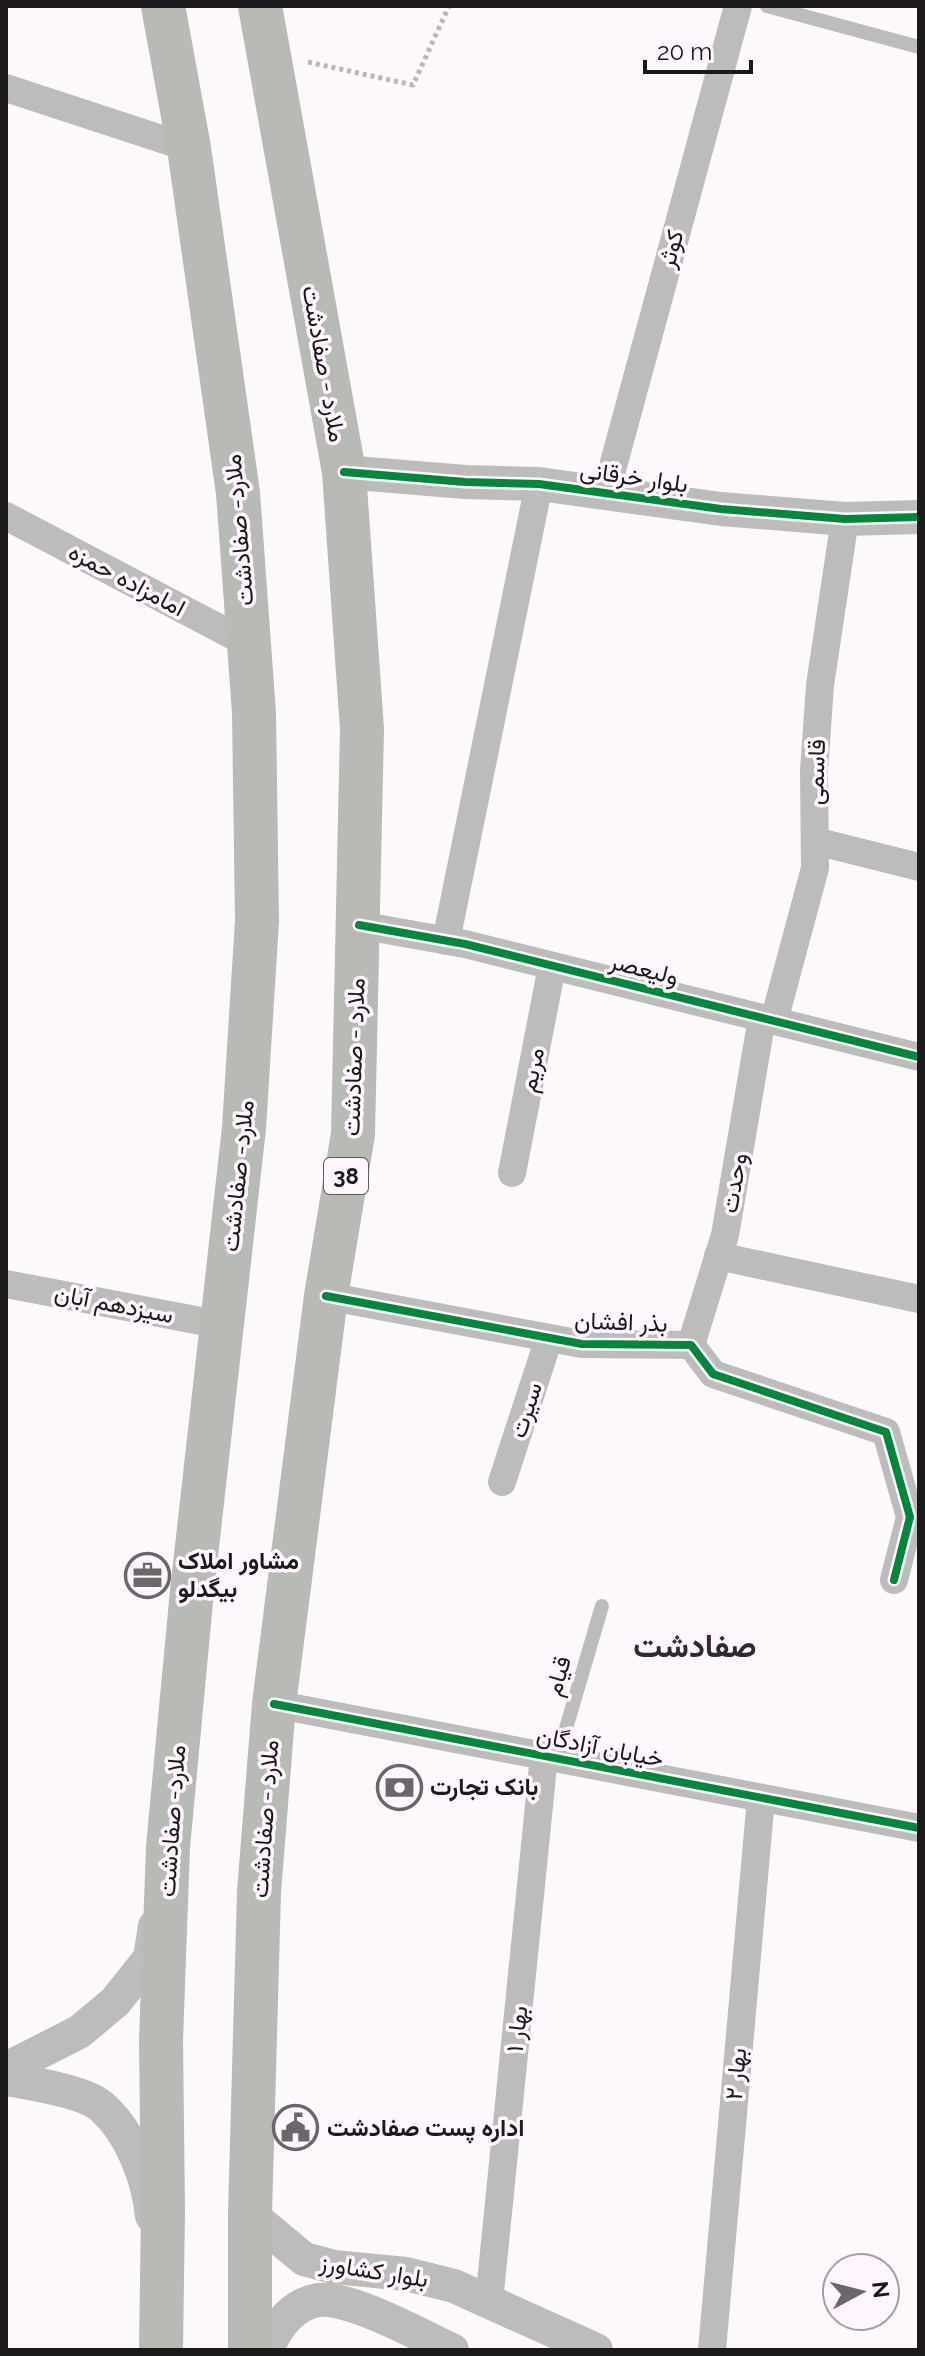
<svg xmlns="http://www.w3.org/2000/svg" width="925" height="2356" font-family="Raleway,Vazirmatn,sans-serif">
	<style>
		.lines { fill: none; stroke-linecap: round; stroke-linejoin: round }
		.path { stroke: #b8b8b7; stroke-width: 5; stroke-dasharray: 4 4; stroke-linecap: butt }
		.service { stroke: #bcbdbb; stroke-width: 14 }
		.minor { stroke: #bcbdbb; stroke-width: 28 }
		.tertiary { stroke: #bcbdbb; stroke-width: 34 }
		.trunk { stroke: #b8bab5; stroke-width: 44 }
		.cycleway-casing { stroke: #fff6fd; stroke-width: 13 }
		.cycleway { stroke: #00873e; stroke-width: 8 }
		.labels { text-anchor: middle; stroke-width: 7; stroke-linejoin: round; paint-order: stroke }
		.shield { fill: #fff6fd; stroke: #5f5b5f; stroke-width: 2 }
		.shield-label { font-size: 22px; font-weight: bold; fill: #1b191b }
		.street-label { font-size: 24px; fill: #1b191b; stroke: #fff6fd }
		.poi-label { font-size: 24px; font-weight: bold; fill: #1b191b; stroke: #fff6fd; text-anchor: start }
		.district-label { font-size: 32px; font-weight: bold; fill: #302a2e; stroke: #fff6fd }
	</style>
	<rect width="100%" height="100%" fill="#fdf8fc"/>
	<g class="lines">
		<!-- path -->
		<polyline class="path" points="308,62 413,85 449,6"/>
		<!-- service -->
		<g class="service">
			<polyline points="767,6 919,47"/>
			<polyline points="557,1759 602,1606"/>
		</g>
		<!-- minor -->
		<g class="minor">
			<polyline points="6,88 189,148"/>
			<polyline points="606,492 738,6"/>
			<polyline points="6,516 249,644"/>
			<polyline points="815,841 919,867"/>
			<polyline points="359,925 465,944 919,1057"/>
			<polyline points="446,941 539,484"/>
			<polyline points="774,1021 815,868 814,771 820,685 845,519"/>
			<polyline points="512,1173 552,966"/>
			<polyline points="718,1256 919,1299"/>
			<polyline points="6,1284 222,1325"/>
			<polyline points="326,1296 582,1344 691,1345 713,1374 886,1432 910,1517 894,1580"/>
			<polyline points="691,1345 725,1235 762,1018"/>
			<polyline points="502,1482 549,1338"/>
			<polyline points="274,1704 919,1828"/>
			<polyline points="489,2302 544,1756"/>
			<polyline points="712,2350 761,1798"/>
		</g>
		<!-- tertiary -->
		<g class="tertiary">
			<polyline points="344,472 465,482 539,484 721,509 845,519 919,517"/>
			<polyline points="6,2069 79,2032 115,2002 150,1958 155,1926"/>
			<path d="M6,2079c24,4 77,12 95,27 30,26 47,72 51,110"/>
			<polyline points="250,2214 304,2259 334,2267 406,2274 454,2286 596,2350"/>
			<path d="M267,2350c9,-23 24,-45 51,-50 32,-4 103,36 134,50"/>
		</g>
		<!-- trunk -->
		<g class="trunk">
			<polyline points="161,2350 163,2210 161,2040 168,1847 192,1591 244,1128 257,921 254,713 238,493 189,148 163,6"/>
			<polyline points="250,2350 250,2214 259,1892 274,1704 326,1296 353,1134 362,729 344,472 260,6"/>
		</g>
		<defs>
			<g id="cycleway">
				<polyline points="344,472 465,482 539,484 721,509 845,519 919,517"/>
				<polyline points="359,925 465,944 919,1057"/>
				<polyline points="326,1296 582,1344 691,1345 713,1374 886,1432 910,1517 894,1580"/>
				<polyline points="274,1704 919,1828"/>
			</g>
		</defs>
		<!-- cycleway casing -->
		<use href="#cycleway" class="cycleway-casing"/>
		<!-- cycleway -->
		<use href="#cycleway" class="cycleway"/>
	</g>
	<!-- icons -->
	<defs>
		<symbol id="office-ring" viewBox="-11 -11 22 22"><circle r="9.5" fill="#fff6fd" stroke="#6a676a" stroke-width="1.5"/><path d="M-6-3h4V-5.5h4V-3h4V5H-6ZM-1-4.5V-3h2v-1.5ZM-6 0V1H6V0Z" fill="#6a676a"/></symbol>
		<symbol id="bank-ring" viewBox="-11 -11 22 22"><circle r="9.5" fill="#fff6fd" stroke="#6a676a" stroke-width="1.5"/><path d="M-6-4H6V4H-6ZM0-2.3a2.3 2.3 0 1 0 0 4.6a2.3 2.3 0 1 0 0-4.6Z" fill="#6a676a"/></symbol>
		<symbol id="civic-ring" viewBox="-11 -11 22 22"><circle r="9.5" fill="#fff6fd" stroke="#6a676a" stroke-width="1.5"/><path d="M-.6-6.5H3V-4.5H.6V-3L4-1V1h2V6H-6V1h2V-1L-.6-3ZM-1.2 2.5V6h2.4V2.5Z" fill="#6a676a"/></symbol>
	</defs>
	<g fill-rule="evenodd">
		<use href="#office-ring" x="122" y="1550" width="51" height="51"/>
		<use href="#bank-ring" x="374" y="1762" width="51" height="51"/>
		<use href="#civic-ring" x="270" y="2102" width="51" height="51"/>
	</g>
	<g class="labels">
		<!-- shield labels -->
		<rect class="shield" x="324" y="1158" width="44" height="36" rx="6"/>
		<g class="shield-label">
			<text x="346" y="1184">38</text>
		</g>
		<!-- street labels -->
		<g class="street-label">
			<text transform="translate(671 249) rotate(-75)" y="8">کوثر</text>
			<text transform="translate(324 364) rotate(80)" y="8">ملارد - صفادشت</text>
			<text transform="translate(634 477) rotate(8)" y="8">بلوار خرقانی</text>
			<text transform="translate(239 530) rotate(-95)" y="8">ملارد- صفادشت</text>
			<text transform="translate(127 580) rotate(28)" y="8">امامزاده حمزه</text>
			<text transform="translate(816 772) rotate(-88)" y="8">قاسمی</text>
			<text transform="translate(644 969) rotate(14)" y="8">ولیعصر</text>
			<text transform="translate(354 1057) rotate(-88)" y="8">ملارد - صفادشت</text>
			<text transform="translate(532 1070) rotate(-79)" y="8">مریم</text>
			<text transform="translate(238 1176) rotate(-84)" y="8">ملارد- صفادشت</text>
			<text transform="translate(734 1183) rotate(-80)" y="8">وحدت</text>
			<text transform="translate(114 1304) rotate(11)" y="8">سیزدهم آبان</text>
			<text transform="translate(621 1322) rotate(2)" y="8">بذر افشان</text>
			<text transform="translate(526 1410) rotate(-72)" y="8">سیرت</text>
			<text transform="translate(558 1676) rotate(-74)" y="8">قیام</text>
			<text transform="translate(600 1747) rotate(11)" y="8">خیابان آزادگان</text>
			<text transform="translate(265 1819) rotate(-86)" y="8">ملارد - صفادشت</text>
			<text transform="translate(172 1821) rotate(-86)" y="8">ملارد- صفادشت</text>
			<text transform="translate(517 2029) rotate(-84)" y="8">بهار ۱</text>
			<text transform="translate(736 2074) rotate(-85)" y="8">بهار ۲</text>
			<text transform="translate(374 2271) rotate(9)" y="8">بلوار کشاورز</text>
		</g>
		<!-- poi labels -->
		<g class="poi-label">
			<text x="178" y="1569">مشاور املاک<tspan x="178" dy="28">بیگدلو</tspan></text>
			<text x="430" y="1795">بانک تجارت</text>
			<text x="327" y="2136">اداره پست صفادشت</text>
		</g>
		<!-- district labels -->
		<g class="district-label">
			<text x="695" y="1657">صفادشت</text>
		</g>
	</g>
	<!-- border -->
	<rect width="925" height="2356" fill="none" stroke="#1b191b" stroke-width="16"/>
	<!-- north arrow -->
	<g transform="translate(861 2292) rotate(83)"><circle r="38" fill="#fff6fd" stroke="#a49ea3" stroke-width="2"/>
	<path d="M0-6L14 30L0 20L-14 30Z" fill="#6a676a"/>
	<text y="-12" font-size="22" font-weight="bold" text-anchor="middle" fill="#1b191b">N</text>
	</g>
	<!-- scale -->
	<path d="M645 60v12h106v-12" fill="none" stroke="#1b191b" stroke-width="4"/>
	<text x="657" y="60" font-size="24" fill="#1b191b" stroke="#fff6fd" stroke-width="6" paint-order="stroke">20 m</text>
</svg>
